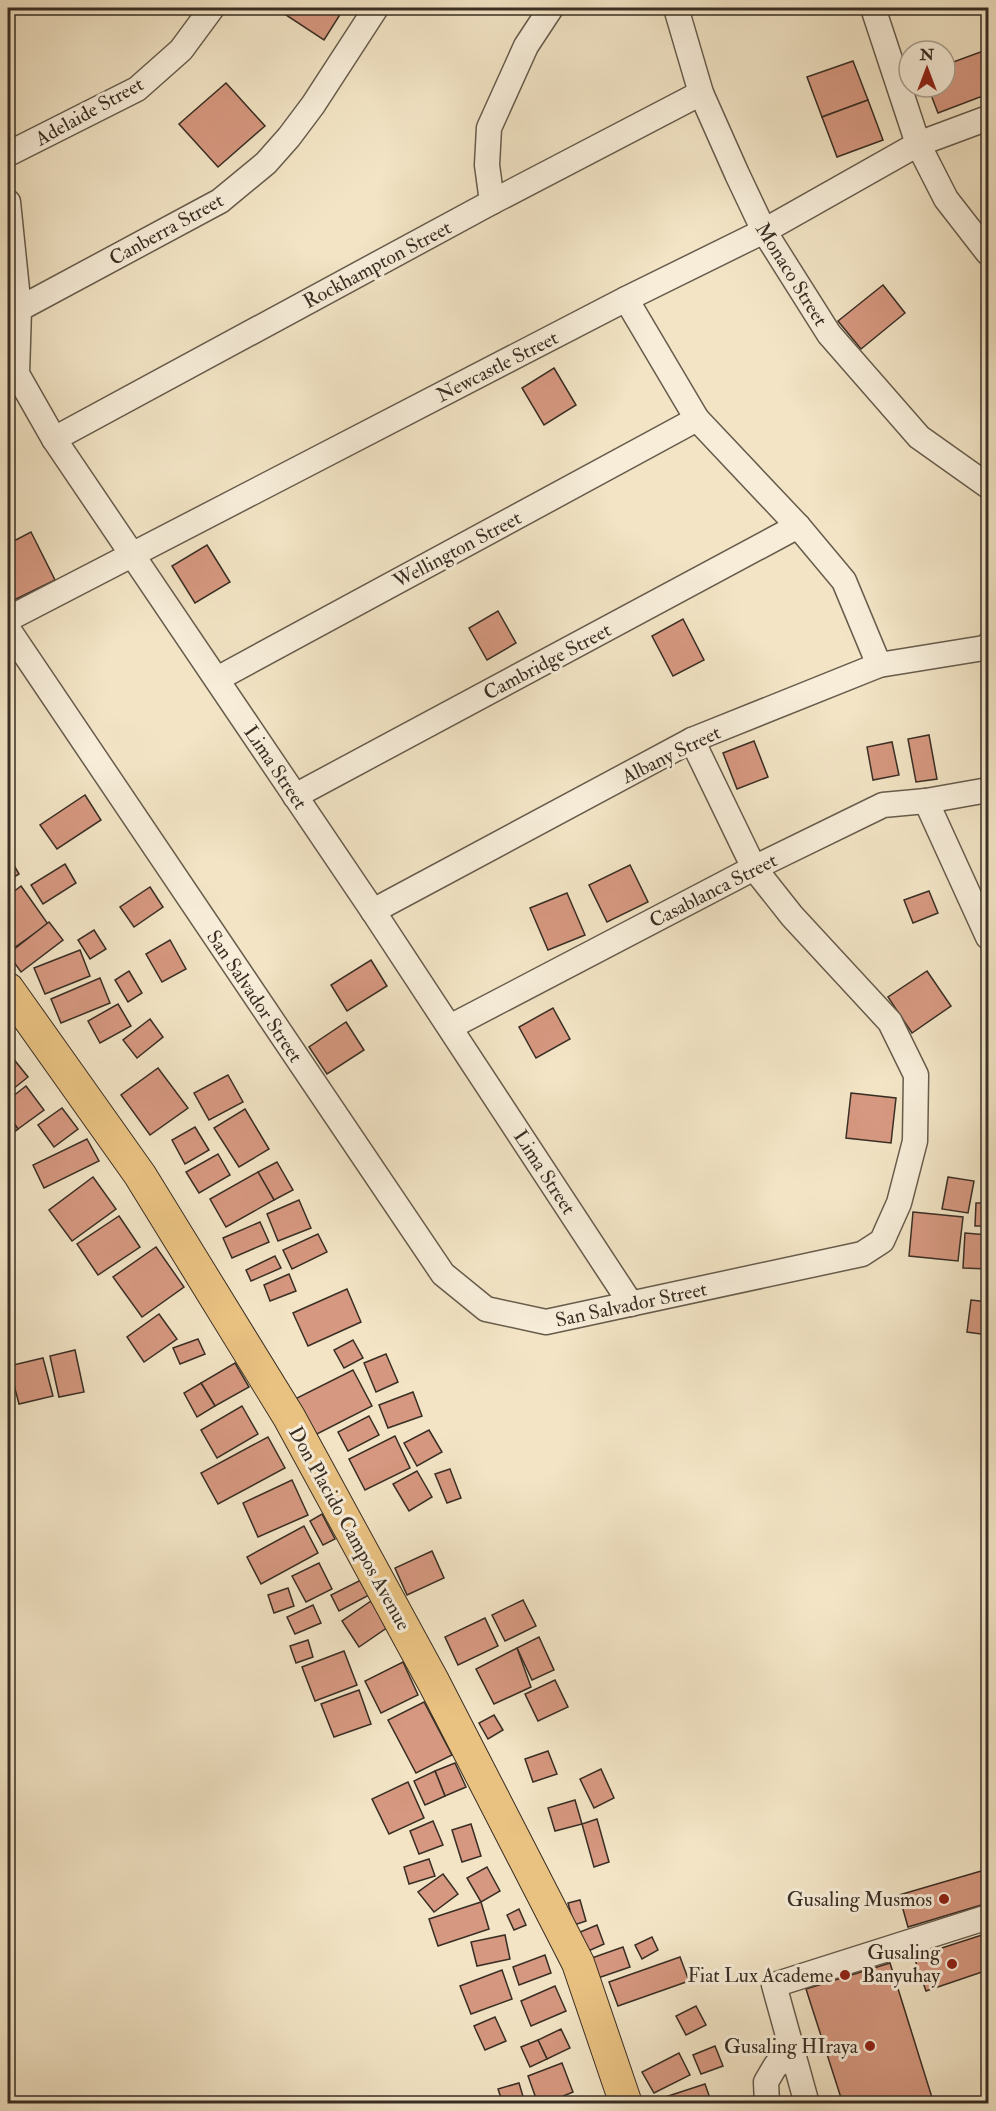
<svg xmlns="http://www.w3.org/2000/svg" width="996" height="2111" font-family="'IM FELL Double Pica',serif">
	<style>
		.building { fill: #d69880; stroke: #392e24; stroke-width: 1.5 }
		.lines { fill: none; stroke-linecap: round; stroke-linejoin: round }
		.minor-casing { stroke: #675c4c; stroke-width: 27 }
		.major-casing { stroke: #392e24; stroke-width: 34 }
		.minor { stroke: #f7edd9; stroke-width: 24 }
		.major { stroke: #e9c282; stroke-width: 32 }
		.poi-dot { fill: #8f2418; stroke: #f7edd9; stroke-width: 2 }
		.labels { text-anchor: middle; stroke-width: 6; stroke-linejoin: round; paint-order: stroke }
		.street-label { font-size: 20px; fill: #392e24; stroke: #f7edd9 }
		.poi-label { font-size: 20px; fill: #392e24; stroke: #f7edd9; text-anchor: end }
	</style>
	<rect width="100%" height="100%" fill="#f2e4c5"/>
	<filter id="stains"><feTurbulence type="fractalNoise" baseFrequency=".00333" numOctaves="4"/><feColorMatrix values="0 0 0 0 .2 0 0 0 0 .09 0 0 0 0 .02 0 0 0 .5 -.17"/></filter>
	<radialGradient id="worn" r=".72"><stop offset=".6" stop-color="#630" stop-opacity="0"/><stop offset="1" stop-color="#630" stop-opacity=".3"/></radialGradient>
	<!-- building -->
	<g class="building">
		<polygon points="286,8 333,8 341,13 324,40 283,13"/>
		<polygon points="986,50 988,58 988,94 938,113 928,87 945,87 945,65"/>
		<polygon points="853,61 868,100 822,117 807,77"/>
		<polygon points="226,83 265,126 218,167 179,124"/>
		<polygon points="868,100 883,140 837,157 822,117"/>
		<polygon points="883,285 905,313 861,349 838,321"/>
		<polygon points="554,368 576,405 544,425 522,388"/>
		<polygon points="31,532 55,580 8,603 8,544"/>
		<polygon points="207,545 230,582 195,603 172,566"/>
		<polygon points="498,611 516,643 487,660 469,628"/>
		<polygon points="683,619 704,660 673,676 652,636"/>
		<polygon points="929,735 937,779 916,782 908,739"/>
		<polygon points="754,741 768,777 737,789 723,753"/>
		<polygon points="892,742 899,775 873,780 867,747"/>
		<polygon points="85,795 101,820 57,849 40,825"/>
		<polygon points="8,855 19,874 8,881"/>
		<polygon points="65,864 76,883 43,904 31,885"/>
		<polygon points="630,865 648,902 607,922 589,885"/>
		<polygon points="21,886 48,924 8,952 8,896"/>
		<polygon points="150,887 163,907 134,927 120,907"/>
		<polygon points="929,891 938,913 913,923 904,900"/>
		<polygon points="567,893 585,935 548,950 530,908"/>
		<polygon points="49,922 63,940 21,972 8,954"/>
		<polygon points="94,930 106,949 90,959 78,940"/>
		<polygon points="170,940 186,969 162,982 146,954"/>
		<polygon points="80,950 90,976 45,994 34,968"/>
		<polygon points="371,960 387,986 347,1011 331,985"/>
		<polygon points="129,971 142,993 128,1002 115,980"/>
		<polygon points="927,971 951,1006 912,1033 888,997"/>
		<polygon points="100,978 110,1003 61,1023 51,999"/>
		<polygon points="118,1004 131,1026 100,1043 88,1021"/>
		<polygon points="553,1008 570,1039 536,1058 519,1027"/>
		<polygon points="150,1019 163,1037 137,1058 123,1040"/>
		<polygon points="346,1022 364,1050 327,1074 309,1047"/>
		<polygon points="8,1052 28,1077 8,1093"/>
		<polygon points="158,1068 188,1108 150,1135 121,1095"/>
		<polygon points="228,1075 243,1102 209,1120 194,1093"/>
		<polygon points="26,1086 44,1110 18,1129 8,1115 8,1100"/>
		<polygon points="851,1093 896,1098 891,1143 846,1138"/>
		<polygon points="62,1108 78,1129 54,1147 38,1125"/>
		<polygon points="245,1109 269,1149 239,1167 214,1128"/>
		<polygon points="8,1115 18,1129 8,1137"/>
		<polygon points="195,1127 209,1150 185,1164 172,1140"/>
		<polygon points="87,1139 99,1161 44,1188 33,1165"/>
		<polygon points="218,1154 230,1175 199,1193 186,1172"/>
		<polygon points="277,1162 293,1190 274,1200 258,1172"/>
		<polygon points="258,1172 274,1200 226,1227 210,1199"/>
		<polygon points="93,1177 116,1209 72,1241 49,1210"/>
		<polygon points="948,1177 974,1181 968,1213 942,1209"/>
		<polygon points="299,1200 311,1228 278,1241 267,1214"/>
		<polygon points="976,1203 988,1203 988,1226 975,1226"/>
		<polygon points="913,1212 963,1217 958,1261 909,1256"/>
		<polygon points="119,1216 140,1247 98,1275 77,1244"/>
		<polygon points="260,1222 269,1242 232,1258 223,1238"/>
		<polygon points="965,1233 988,1235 988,1269 963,1268"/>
		<polygon points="318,1234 327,1252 292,1269 283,1250"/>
		<polygon points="156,1247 184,1287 142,1317 113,1277"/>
		<polygon points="275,1256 281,1268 251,1281 246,1270"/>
		<polygon points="289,1274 296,1291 270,1301 264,1285"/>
		<polygon points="347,1289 361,1322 308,1346 293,1313"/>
		<polygon points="971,1300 988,1302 988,1335 967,1332"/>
		<polygon points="159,1314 177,1339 144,1362 127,1337"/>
		<polygon points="198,1339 205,1354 180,1364 173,1348"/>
		<polygon points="353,1340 363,1358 344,1368 334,1350"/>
		<polygon points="75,1350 84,1392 59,1397 50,1356"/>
		<polygon points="386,1354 398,1382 376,1392 364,1363"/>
		<polygon points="43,1358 53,1396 19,1404 9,1366"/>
		<polygon points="235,1363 249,1387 215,1406 201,1383"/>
		<polygon points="353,1370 372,1406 313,1436 295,1399"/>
		<polygon points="201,1383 215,1406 197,1417 184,1393"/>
		<polygon points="413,1392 422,1416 388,1428 379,1405"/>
		<polygon points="242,1406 258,1434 217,1458 201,1430"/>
		<polygon points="369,1416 379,1435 348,1451 338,1432"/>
		<polygon points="429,1430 442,1452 417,1466 404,1443"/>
		<polygon points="395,1436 410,1468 365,1490 349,1459"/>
		<polygon points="268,1437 285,1468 218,1504 201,1473"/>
		<polygon points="450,1469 461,1498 447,1503 435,1474"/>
		<polygon points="417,1471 432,1497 409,1511 393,1484"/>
		<polygon points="292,1480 308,1515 258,1537 243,1503"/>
		<polygon points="322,1514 335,1539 323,1545 310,1521"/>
		<polygon points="304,1526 318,1553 261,1584 247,1557"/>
		<polygon points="432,1551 444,1578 407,1595 395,1568"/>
		<polygon points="319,1563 332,1589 306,1602 292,1576"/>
		<polygon points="363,1579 371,1594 339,1611 331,1595"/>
		<polygon points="288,1588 294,1606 274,1613 268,1595"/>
		<polygon points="523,1600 536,1626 505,1641 492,1615"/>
		<polygon points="371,1601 388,1627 359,1647 342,1621"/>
		<polygon points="313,1605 321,1623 295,1634 287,1617"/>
		<polygon points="485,1618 498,1646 458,1665 445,1637"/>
		<polygon points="539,1637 554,1670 532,1680 517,1648"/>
		<polygon points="308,1640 313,1657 296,1663 290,1646"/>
		<polygon points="517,1648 531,1687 494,1704 476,1669"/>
		<polygon points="344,1651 357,1685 315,1701 302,1667"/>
		<polygon points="403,1662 418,1695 381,1713 365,1681"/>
		<polygon points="555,1680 568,1707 538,1721 525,1694"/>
		<polygon points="359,1690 371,1724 334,1737 321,1704"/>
		<polygon points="424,1702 452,1755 416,1773 388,1720"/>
		<polygon points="494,1715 503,1730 488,1739 479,1723"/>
		<polygon points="548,1751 557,1774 533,1782 525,1759"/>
		<polygon points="455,1763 466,1787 445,1796 435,1771"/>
		<polygon points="601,1769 614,1798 594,1808 580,1779"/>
		<polygon points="435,1771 445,1796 425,1805 414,1781"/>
		<polygon points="408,1782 424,1818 389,1834 372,1799"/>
		<polygon points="575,1800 582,1824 555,1831 548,1808"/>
		<polygon points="597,1819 609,1862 594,1867 582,1824"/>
		<polygon points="433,1821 443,1845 419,1854 410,1831"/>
		<polygon points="471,1824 481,1856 462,1862 452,1830"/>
		<polygon points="429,1859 435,1876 409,1884 404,1867"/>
		<polygon points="487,1867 500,1891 481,1902 467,1878"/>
		<polygon points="988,1869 988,1903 908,1927 899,1895"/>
		<polygon points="443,1874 458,1894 434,1912 418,1892"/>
		<polygon points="580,1900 586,1921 574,1925 568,1903"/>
		<polygon points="481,1902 489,1929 438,1946 429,1919"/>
		<polygon points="519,1909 526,1925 514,1930 507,1915"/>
		<polygon points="597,1925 604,1944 586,1952 578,1933"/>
		<polygon points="988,1933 988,1970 926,1991 914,1957"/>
		<polygon points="505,1935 510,1959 477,1966 471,1942"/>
		<polygon points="652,1937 658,1950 642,1959 635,1945"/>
		<polygon points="623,1947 630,1967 595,1979 589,1959"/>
		<polygon points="545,1955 551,1973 519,1985 513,1967"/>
		<polygon points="680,1957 689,1981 618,2006 609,1982"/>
		<polygon points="890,1963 934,2104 843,2104 806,1989"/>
		<polygon points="502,1970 512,1999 471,2014 460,1986"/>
		<polygon points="555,1986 566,2011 531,2026 521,2001"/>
		<polygon points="696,2006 706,2025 686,2035 676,2016"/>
		<polygon points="495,2017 506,2041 485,2050 474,2026"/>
		<polygon points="561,2029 570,2048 547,2059 538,2040"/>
		<polygon points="538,2040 547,2059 530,2067 521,2047"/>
		<polygon points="715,2046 723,2066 701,2074 693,2055"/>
		<polygon points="679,2053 690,2075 654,2093 642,2072"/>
		<polygon points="562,2063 573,2092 544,2104 538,2104 528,2076"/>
		<polygon points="519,2083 525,2103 503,2104 498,2089"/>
		<polygon points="705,2084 712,2104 657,2104 656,2100"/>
	</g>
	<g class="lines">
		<defs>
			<g id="minor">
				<polyline points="676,8 701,93 737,174 764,231 829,334 919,437 988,486"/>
				<polyline points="873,8 918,144 946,199 988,253"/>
				<polyline points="8,154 137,89 181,50 212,8"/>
				<polyline points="8,202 19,309 17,374 54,439 373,911 631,1304"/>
				<polyline points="492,202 487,165 489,128 526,46 551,8"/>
				<polyline points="626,299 697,419 798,526 844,581 879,665"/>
				<polyline points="19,309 220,201 266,163 289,137 313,105 376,8"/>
				<polyline points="54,439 492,202 701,93"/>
				<polyline points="8,619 626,299 764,231 918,144 988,118"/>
				<polyline points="8,629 443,1274 486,1309 546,1322 862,1254 882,1241 899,1203 915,1141 916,1075 890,1022 792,916 754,868 692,740"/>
				<polyline points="217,679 697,419"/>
				<polyline points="295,796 798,526"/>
				<polyline points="926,801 988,937"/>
				<polyline points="373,911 692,740 879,665 984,648 988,645"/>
				<polyline points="450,1027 754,868 883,805 926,801 988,790"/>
				<polyline points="767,2104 766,2082 776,2065 794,2057"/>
				<polyline points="807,2104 774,1985 988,1917"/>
			</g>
			<polyline id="major" points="8,989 140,1175 289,1417 434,1683 578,1963 626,2104"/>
		</defs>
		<!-- minor casing -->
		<use href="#minor" class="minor-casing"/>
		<!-- major casing -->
		<use href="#major" class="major-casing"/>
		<!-- minor -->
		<use href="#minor" class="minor"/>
		<!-- major -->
		<use href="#major" class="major"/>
	</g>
	<!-- markers -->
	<g class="poi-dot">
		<circle cx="944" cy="1899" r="6"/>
		<circle cx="952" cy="1964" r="6"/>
		<circle cx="845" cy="1975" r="6"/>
		<circle cx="870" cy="2046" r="6"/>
	</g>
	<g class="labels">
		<!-- street labels -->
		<g class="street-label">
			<text transform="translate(89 111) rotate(-29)" y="7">Adelaide Street</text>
			<text transform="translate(166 229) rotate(-29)" y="7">Canberra Street</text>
			<text transform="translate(377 264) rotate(-28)" y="7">Rockhampton Street</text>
			<text transform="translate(792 274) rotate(58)" y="7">Monaco Street</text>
			<text transform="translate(497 366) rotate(-27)" y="7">Newcastle Street</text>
			<text transform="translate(457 549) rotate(-28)" y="7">Wellington Street</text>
			<text transform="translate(547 661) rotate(-28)" y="7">Cambridge Street</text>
			<text transform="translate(671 754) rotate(-26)" y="7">Albany Street</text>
			<text transform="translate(276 767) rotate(56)" y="7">Lima Street</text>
			<text transform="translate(713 890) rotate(-27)" y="7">Casablanca Street</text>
			<text transform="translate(255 996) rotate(56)" y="7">San Salvador Street</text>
			<text transform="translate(545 1172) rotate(57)" y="7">Lima Street</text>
			<text transform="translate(631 1304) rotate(-12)" y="7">San Salvador Street</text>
			<text transform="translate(350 1528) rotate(61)" y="7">Don Placido Campos Avenue</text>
		</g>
		<!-- poi labels -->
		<g class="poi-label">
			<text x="932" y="1906">Gusaling Musmos</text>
			<text x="940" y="1959">Gusaling<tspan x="940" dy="23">Banyuhay</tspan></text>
			<text x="833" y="1982">Fiat Lux Academe</text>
			<text x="858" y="2053">Gusaling HIraya</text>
		</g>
	</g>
	<!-- margin -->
	<rect width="996" height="2111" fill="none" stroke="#f2e4c5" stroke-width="30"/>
	<rect x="9" y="9" width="978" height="2093" fill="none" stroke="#392e24" stroke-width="3"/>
	<rect x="15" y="15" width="966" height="2081" fill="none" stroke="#392e24" stroke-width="1.5"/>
	<!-- north arrow -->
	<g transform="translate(927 69)"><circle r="28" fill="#f7edd9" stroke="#aba191" stroke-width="1.5"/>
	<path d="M0-4.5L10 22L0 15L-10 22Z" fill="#8f2418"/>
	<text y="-9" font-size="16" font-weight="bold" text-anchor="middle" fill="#392e24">N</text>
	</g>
	<rect width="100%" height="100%" filter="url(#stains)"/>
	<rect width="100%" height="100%" fill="url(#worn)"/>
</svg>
